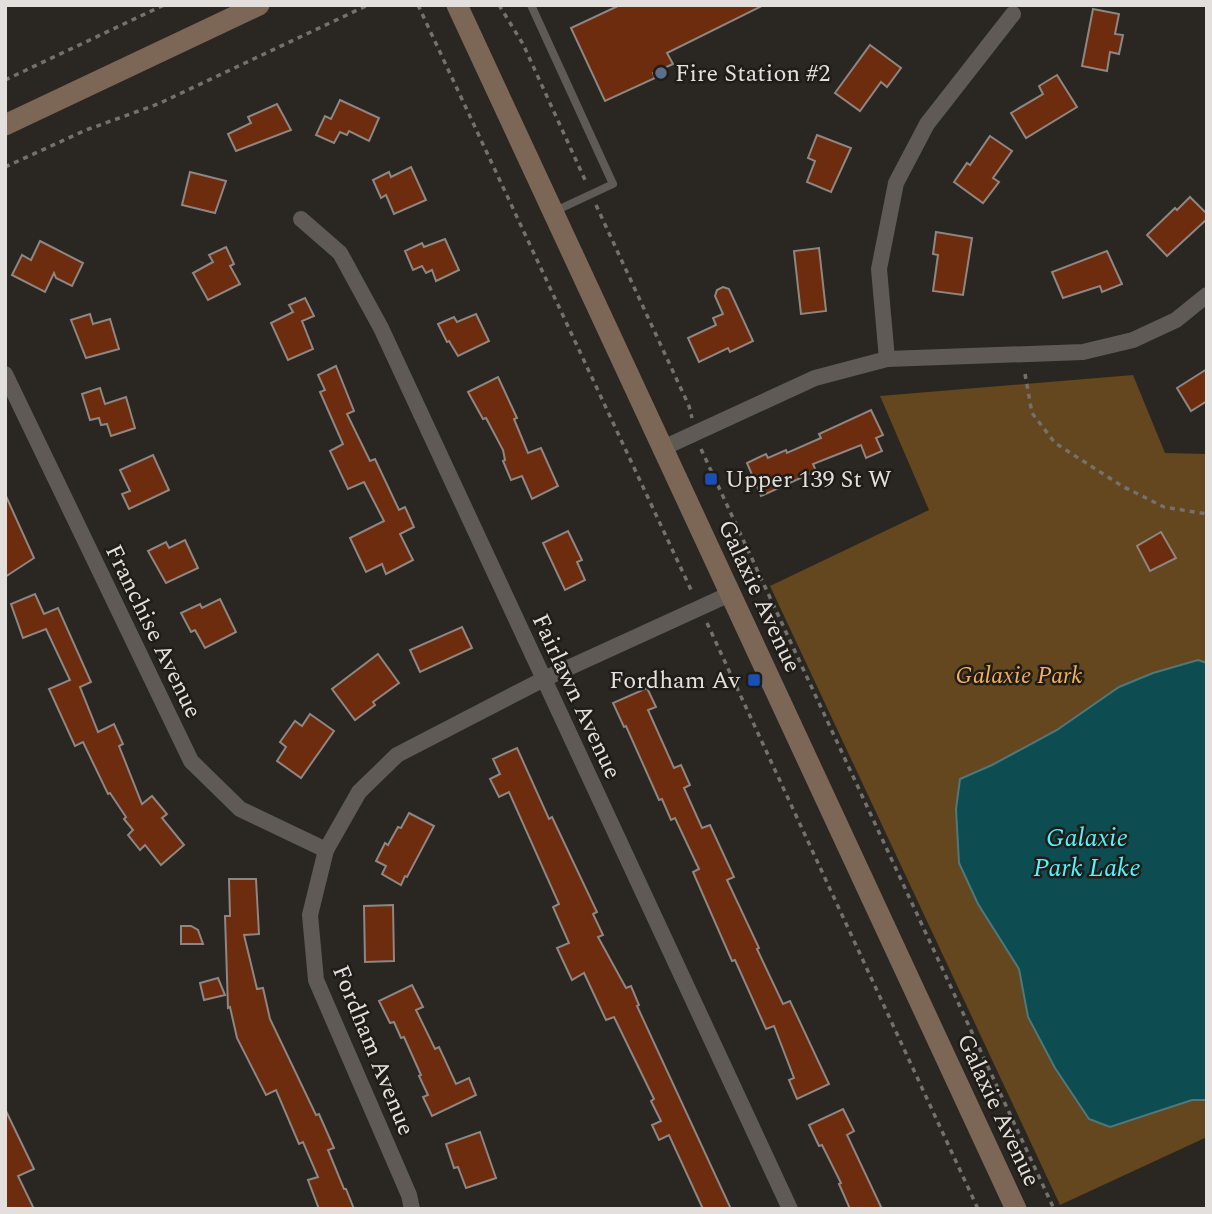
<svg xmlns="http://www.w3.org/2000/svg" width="1212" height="1214" font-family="Spectral,serif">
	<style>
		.green { fill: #64461f }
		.water { fill: #0d4d52; stroke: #4d797b; stroke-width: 2 }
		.building { fill: #6d2c0d; stroke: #8e8683; stroke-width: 2 }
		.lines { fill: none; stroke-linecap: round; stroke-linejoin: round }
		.path { stroke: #74716c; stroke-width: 3.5; stroke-dasharray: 5 5; stroke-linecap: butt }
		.lane { stroke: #5f5a55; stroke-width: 8 }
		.street { stroke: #5f5a55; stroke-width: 16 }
		.secondary { stroke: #7c6655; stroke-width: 21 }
		.service-dot { fill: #5c6f8a; stroke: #201c18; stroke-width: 2.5 }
		.transit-dot { fill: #1a4fb4; stroke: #201c18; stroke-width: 2.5 }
		.labels { text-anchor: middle; stroke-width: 5; stroke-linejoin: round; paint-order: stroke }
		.poi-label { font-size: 24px; fill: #e2dfdc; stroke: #201c18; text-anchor: start }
		.street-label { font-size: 24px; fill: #e2dfdc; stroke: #201c18 }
		.park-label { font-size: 24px; font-style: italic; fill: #f6b059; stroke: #201c18 }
		.water-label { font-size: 26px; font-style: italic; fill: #51f3fe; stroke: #201c18 }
	</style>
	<rect width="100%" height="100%" fill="#2a2621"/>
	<!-- green -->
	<polygon class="green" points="1133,375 1165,453 1207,454 1207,1137 1060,1205 770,586 929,510 880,396"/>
	<!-- water -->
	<polygon class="water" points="1198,660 1207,663 1207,1100 1192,1100 1110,1127 1089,1119 1055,1068 1028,1017 1019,969 978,904 959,863 956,809 960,779 992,765 1057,730 1119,687 1153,673"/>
	<!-- building -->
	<g class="building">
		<polygon points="620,5 764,5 667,53 673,64 653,73 655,78 605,101 571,28"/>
		<polygon points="1093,9 1119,14 1115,34 1123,35 1119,54 1110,52 1107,71 1082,66"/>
		<polygon points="870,45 901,68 887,87 881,82 860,111 835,93"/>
		<polygon points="1057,75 1077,107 1026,138 1011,113 1043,94 1039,86"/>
		<polygon points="340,100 379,118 369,141 349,131 347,135 340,132 334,143 316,135 325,116 331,119"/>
		<polygon points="277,104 291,130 236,151 228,134 251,123 248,117"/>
		<polygon points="817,135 851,148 831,192 807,182 815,161 808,158"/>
		<polygon points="990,136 1012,151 993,178 999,182 983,203 954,182 967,163 970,165"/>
		<polygon points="411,167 426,200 394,214 386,195 381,198 373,180 389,172 391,177"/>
		<polygon points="190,172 226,181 215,213 182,205"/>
		<polygon points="1190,197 1207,214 1207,219 1167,256 1147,235 1175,208 1177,210"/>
		<polygon points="936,232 972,238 963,295 933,291 938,255 933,254"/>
		<polygon points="445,239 459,270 436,281 432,270 426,273 422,266 413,270 405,251 422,243 424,247"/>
		<polygon points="40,241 83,263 72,286 56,278 54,273 45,292 12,275 22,255 31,260"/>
		<polygon points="226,247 234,264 230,266 240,284 208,300 193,273 213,262 209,255"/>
		<polygon points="819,248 826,311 801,314 794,251"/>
		<polygon points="1107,251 1122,284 1102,292 1100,286 1063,298 1052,272"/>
		<polygon points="723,287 729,289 753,341 730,352 728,348 699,362 688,338 716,325 713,318 723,314 715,296 717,290"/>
		<polygon points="305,298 314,316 302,321 313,349 288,360 271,323 293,312 289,305"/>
		<polygon points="90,314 93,324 110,319 119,349 86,358 71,320"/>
		<polygon points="476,314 489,341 458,356 449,341 447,342 438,324 454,317 457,322"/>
		<polygon points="336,366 354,411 347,414 370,461 375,459 399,510 405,507 414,527 400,534 413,560 386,574 382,564 366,572 350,538 384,521 364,482 348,489 330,451 343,444 320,392 325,390 318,375"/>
		<polygon points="1207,369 1207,401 1191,411 1177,388"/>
		<polygon points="498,377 517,418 514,419 528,453 541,448 558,486 532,499 522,476 511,480 503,461 505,460 503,450 486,418 483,419 468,392"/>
		<polygon points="100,388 105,404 126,397 135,428 111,436 107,424 101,425 99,418 90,420 82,394"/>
		<polygon points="871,410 883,435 876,438 882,451 866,458 861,445 846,451 813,464 816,471 761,496 747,463 766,454 768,458 786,450 787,453 821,438 819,434"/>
		<polygon points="153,455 169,490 129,509 122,494 130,491 120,470"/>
		<polygon points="5,494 34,558 5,577"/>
		<polygon points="568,531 582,560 577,562 585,580 565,590 543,543"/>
		<polygon points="1161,532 1176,558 1150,571 1137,546"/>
		<polygon points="185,540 198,568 166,583 148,551 166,542 169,548"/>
		<polygon points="35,594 44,614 58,608 91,682 80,687 98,732 114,724 123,744 119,746 142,804 152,796 167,814 162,818 184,845 161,865 145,845 140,850 128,835 133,830 124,819 126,817 110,793 108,794 83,742 75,746 49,689 70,680 46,629 23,638 11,604"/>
		<polygon points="220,599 236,632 205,648 195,630 191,632 181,613 200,604 202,608"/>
		<polygon points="462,627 472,648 420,672 410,650"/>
		<polygon points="378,654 399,683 373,702 375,705 355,720 332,689"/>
		<polygon points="647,688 656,707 648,710 674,768 681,765 690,785 684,788 702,828 710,825 734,877 727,880 759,948 757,949 783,1004 790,1001 829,1084 797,1099 789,1080 794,1078 774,1026 766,1029 735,960 732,961 693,872 699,869 675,818 671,820 662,799 659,800 626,726 624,727 613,703"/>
		<polygon points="310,714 334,731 301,778 277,761 286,747 280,742 295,721 302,726"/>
		<polygon points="517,748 549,819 552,817 597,912 593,914 603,935 598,937 626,988 631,986 639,1005 637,1006 731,1209 703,1209 669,1135 659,1140 652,1125 661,1121 651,1101 654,1099 614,1017 606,1020 584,973 572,980 557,948 569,943 553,907 559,904 509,792 499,797 490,779 500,774 493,759"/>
		<polygon points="409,813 434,826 407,877 405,876 401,885 382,874 386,866 376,861 385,843 388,845 398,827 401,828"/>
		<polygon points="229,879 256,879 259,934 244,935 257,989 263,988 270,1019 316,1115 319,1114 334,1148 328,1150 344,1189 346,1189 354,1209 319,1209 308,1180 318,1177 303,1142 299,1144 276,1090 266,1095 237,1038 230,1007 228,1008 225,916 230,916"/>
		<polygon points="393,905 394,961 365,962 364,906"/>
		<polygon points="181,926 191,926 198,930 203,944 181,944"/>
		<polygon points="218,978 225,995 204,1000 200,983"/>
		<polygon points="412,985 423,1007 416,1010 435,1049 439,1047 456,1084 469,1078 476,1095 432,1116 423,1097 428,1095 419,1076 421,1075 404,1037 401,1038 394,1022 390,1023 379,1001"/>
		<polygon points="5,1109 34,1169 18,1176 34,1209 5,1209"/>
		<polygon points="843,1109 854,1131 847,1135 882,1209 850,1209 839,1184 841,1183 822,1145 819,1146 809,1125"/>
		<polygon points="480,1132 496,1178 466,1188 458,1167 454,1168 446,1144"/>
	</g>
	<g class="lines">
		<!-- path -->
		<g class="path">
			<polyline points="418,5 693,594"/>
			<polyline points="499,5 523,44 586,182"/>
			<polyline points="5,80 164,5"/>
			<polyline points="5,167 86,130 158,104 368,5"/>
			<polyline points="596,205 689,406 692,418"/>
			<polyline points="1025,374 1032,413 1055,443 1122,486 1164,507 1207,514"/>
			<polyline points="701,449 1054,1209"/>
			<polyline points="707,623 978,1209"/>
		</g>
		<!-- lane -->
		<polyline class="lane" points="531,5 613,184 553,212"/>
		<!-- street -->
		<g class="street">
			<polyline points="301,219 340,253 381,328 790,1209"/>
			<polyline points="887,359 879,269 896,183 927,124 1013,14"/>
			<polyline points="5,374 191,761 240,809 326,850"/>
			<polyline points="663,448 815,378 887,359 1083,352 1133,340 1176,320 1207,295"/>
			<polyline points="412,1209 409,1195 316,980 310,915 326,850 359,792 397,755 544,679 730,594"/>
		</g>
		<!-- secondary -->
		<g class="secondary">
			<polyline points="457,5 1016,1209"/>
			<polyline points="5,125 259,5"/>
		</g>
	</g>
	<!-- markers -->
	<circle class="service-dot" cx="661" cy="73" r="7"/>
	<g class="transit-dot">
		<rect x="704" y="472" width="14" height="14" rx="3.5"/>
		<rect x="747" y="673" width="14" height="14" rx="3.5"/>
	</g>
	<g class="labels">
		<!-- poi labels -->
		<g class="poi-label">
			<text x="675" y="81">Fire Station #2</text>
			<text x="725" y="487">Upper 139 St W</text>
			<text x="740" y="688" text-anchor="end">Fordham Av</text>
		</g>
		<!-- street labels -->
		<g class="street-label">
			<text transform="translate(760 596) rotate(65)" y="8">Galaxie Avenue</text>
			<text transform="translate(154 631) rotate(64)" y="8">Franchise Avenue</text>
			<text transform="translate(577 696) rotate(65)" y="8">Fairlawn Avenue</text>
			<text transform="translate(374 1050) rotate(68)" y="8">Fordham Avenue</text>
			<text transform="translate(999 1110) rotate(65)" y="8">Galaxie Avenue</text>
		</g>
		<!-- park labels -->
		<g class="park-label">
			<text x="1019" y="683">Galaxie Park</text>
		</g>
		<!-- water labels -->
		<g class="water-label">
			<text x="1087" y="846">Galaxie<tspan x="1087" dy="30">Park Lake</tspan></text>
		</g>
	</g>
	<!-- border -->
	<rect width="1212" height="1214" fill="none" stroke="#e2dfdc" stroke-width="14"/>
</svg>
